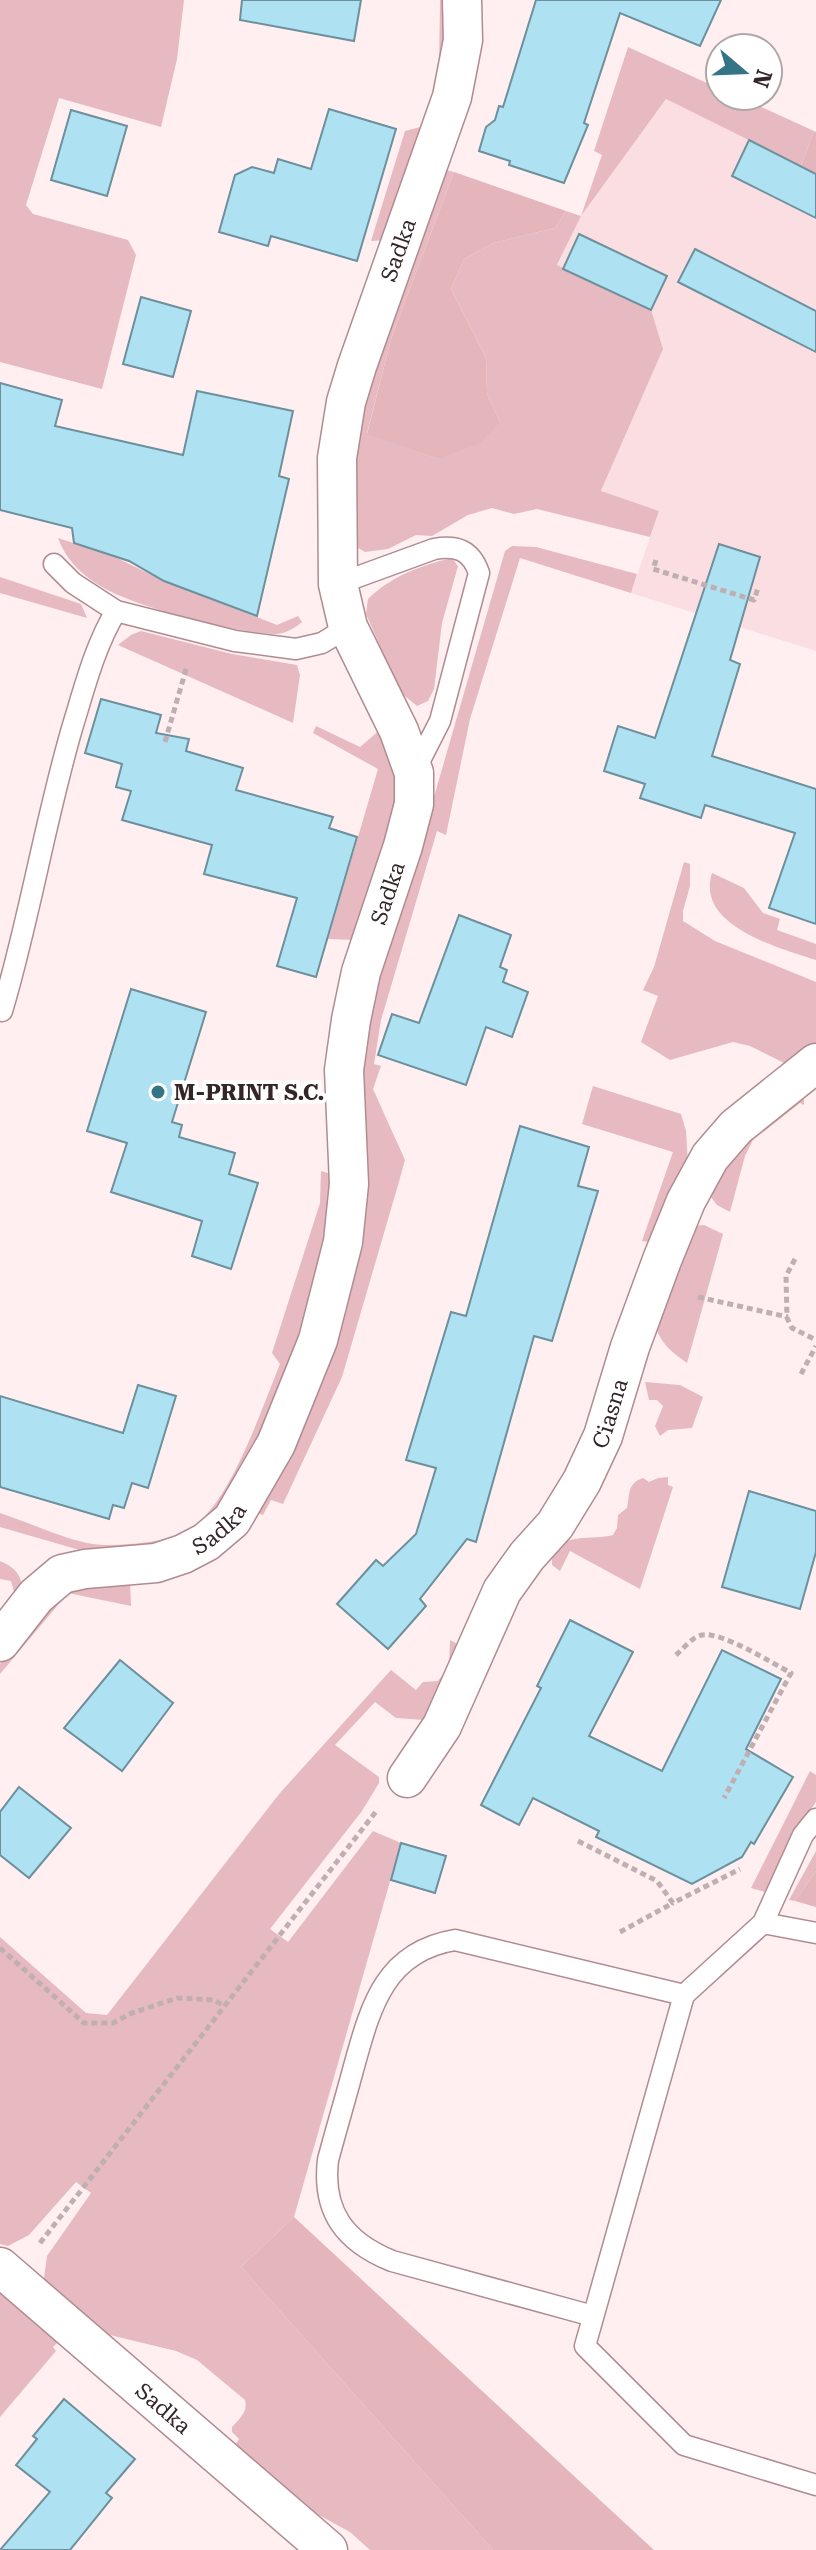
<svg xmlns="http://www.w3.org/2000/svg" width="816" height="2550" font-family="'Roboto Serif',serif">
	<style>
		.built { fill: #fbdee2 }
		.green { fill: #e6bac0 }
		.forest { fill: #e5b5bc }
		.building { fill: #aee1f1; stroke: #6c909c; stroke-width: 2 }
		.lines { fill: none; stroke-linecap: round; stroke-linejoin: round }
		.lane-casing { stroke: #b08c91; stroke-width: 23 }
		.street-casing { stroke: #b08c91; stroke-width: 41 }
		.path { stroke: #bfafb1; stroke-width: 5; stroke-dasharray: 6 4; stroke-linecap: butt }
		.lane { stroke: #fff; stroke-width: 20 }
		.street { stroke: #fff; stroke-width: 38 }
		.poi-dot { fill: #337487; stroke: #fff; stroke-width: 3 }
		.labels { text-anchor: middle; stroke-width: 8; stroke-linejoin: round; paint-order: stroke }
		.street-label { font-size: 22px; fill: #342628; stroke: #fff }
		.poi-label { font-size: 22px; font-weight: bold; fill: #342628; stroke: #fff; text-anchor: start }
	</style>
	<rect width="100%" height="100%" fill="#ffeff1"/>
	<!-- built -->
	<polygon class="built" points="666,99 816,174 816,651 631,593 659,511 601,492 663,348 612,292 557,266 581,216"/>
	<!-- green -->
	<g class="green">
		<polygon points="0,0 184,0 177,59 161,127 59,98 26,205 33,214 128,240 136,255 102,389 0,362"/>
		<polygon points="440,0 450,0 450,53 388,240 371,241 405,131 424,126 439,69"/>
		<polygon points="628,47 720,89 720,96 737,96 814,131 801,166 666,99 581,216 557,265 651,310 663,349 601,491 659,511 650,537 537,509 514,514 492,508 468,515 432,536 416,535 388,549 365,552 355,546 354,422 446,170 454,172 391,339 367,433 438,459 500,422 487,394 486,358 451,289 464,259 493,243 555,228 566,211 581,216 602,155 594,151"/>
		<path d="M58,538l55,18 51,25 113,44 21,-9 4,6c-7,6 -17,12 -27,12 -40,-1 -145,-28 -178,-50 -17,-11 -32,-26 -39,-46z"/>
		<polygon points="512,546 536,547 637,574 631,593 520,558 470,719 446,835 437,831 381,1020 374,1064 381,1066 373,1089 405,1160 398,1185 342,1377 283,1504 271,1500 263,1515 256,1513 366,1144 359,1068 369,1004 425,828 505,551"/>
		<path d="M452,558l6,8 -16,57 -8,66 -6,12 -11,5 -17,-14 -34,-78 2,-15c24,-23 51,-33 84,-41z"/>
		<polygon points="0,577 81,604 87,618 0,593"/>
		<polygon points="141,631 232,654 297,665 300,675 293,723 118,645 131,635"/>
		<polygon points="316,726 360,747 382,728 403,804 355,940 328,939 378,769 313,733"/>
		<polygon points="684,862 690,864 690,886 683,911 683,921 715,941 816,982 816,1046 797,1059 784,1063 750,1046 733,1042 670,1060 641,1042 658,996 643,990 654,967"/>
		<path d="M712,873l32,15 19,25 17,6 -3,11 39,14v16c-37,-12 -121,-34 -104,-87z"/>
		<polygon points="593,1086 681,1114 686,1131 688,1164 654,1238 648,1242 642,1241 673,1152 582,1124"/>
		<polygon points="804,1099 804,1105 800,1103 753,1140 745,1156 730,1212 717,1205 708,1193 728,1158 792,1101"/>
		<path d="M321,1171l10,3 2,44 -23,97 -49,132 -46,69 -51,31 -81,4 -83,-24v-14c28,9 59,24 87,30 14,3 29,2 43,1 24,-2 50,-5 69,-22 35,-31 63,-114 81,-158l-8,-11 48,-150z"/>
		<path d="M704,1225l19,9 -36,129c-14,-10 -25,-18 -31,-35l37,-102z"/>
		<polygon points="645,1382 680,1385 703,1397 692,1428 668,1430 660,1436 655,1426 663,1406 657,1400 649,1400"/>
		<path d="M668,1477v8l5,2 -33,102 -70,-38 -10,20 -8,-6c-1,-35 41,-24 61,-30l4,-7 1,-13 9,-7c3,-13 0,-25 16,-30l6,4 9,-4z"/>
		<path d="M0,1561c14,6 22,13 22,29l-7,5 -4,-14 -11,-2z"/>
		<polygon points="130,1580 131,1606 68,1593 0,1674 0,1664 60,1593 70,1588"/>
		<path d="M450,1640l13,7 -39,73 -28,-2 -21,-16 -40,43 44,32v6l-17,28 -92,118 18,13 85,-111 28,12 -107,374 -53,50 252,283h-123l-20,-18 -48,-26 -70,-56 7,-11 -7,-7v-5c8,-9 16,-15 13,-27l-48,-40 -21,-9 -66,-16 -24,-12 -38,-34 -4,-11 3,-22 44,-63 -15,-11 -47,53 -21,11 -8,-2v-307l86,76 21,2 173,-222 111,-123 25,20 7,-8 15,-1 11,-15z"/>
		<polygon points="810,1771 816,1775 816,1802 800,1825 765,1892 751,1888"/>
		<polygon points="816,1851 816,1871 795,1901 789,1900"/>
		<polygon points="0,2282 62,2338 53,2347 56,2351 0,2417"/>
	</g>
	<!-- forest -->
	<g class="forest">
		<polygon points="814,131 816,132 816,174 801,166"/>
		<polygon points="454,172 566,211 555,228 493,243 464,259 451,289 486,358 487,394 500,422 480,443 438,459 367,434 391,339"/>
		<polygon points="816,1871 816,1907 795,1901"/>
		<polygon points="294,2217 654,2550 493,2550 241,2267"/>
	</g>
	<!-- building -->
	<g class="building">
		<polygon points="242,0 361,0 354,41 240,20"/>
		<polygon points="536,0 721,0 700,46 620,13 584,123 588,125 564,183 509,165 510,161 479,151 486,127 495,120 499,106 503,107"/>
		<polygon points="329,109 396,129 357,261 271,236 268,246 219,232 235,175 252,167 274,173 278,159 311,169"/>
		<polygon points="71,110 127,126 107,196 51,180"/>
		<polygon points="749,140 816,174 816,218 732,176"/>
		<polygon points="579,234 667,276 651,310 563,269"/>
		<polygon points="695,249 816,311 816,352 678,282"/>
		<polygon points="141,297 191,311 173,377 123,364"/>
		<polygon points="0,383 62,400 55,426 183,455 197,391 293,411 279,476 289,479 257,616 164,581 129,561 74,543 72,528 0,510"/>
		<polygon points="719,544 760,557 730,660 740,664 712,756 816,789 816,924 769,908 795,833 705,805 701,818 640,798 645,784 604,771 618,726 655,738"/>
		<polygon points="101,699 161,715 156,733 189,739 186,751 243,768 236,790 333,817 329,828 357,837 316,977 277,966 297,898 204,874 212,845 122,820 131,791 116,787 122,764 85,753"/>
		<polygon points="459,915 511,935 500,967 507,970 503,982 528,992 512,1037 486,1027 466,1085 378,1055 392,1014 419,1023"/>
		<polygon points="131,989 206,1012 172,1122 182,1125 179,1137 235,1153 229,1174 258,1183 231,1269 192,1256 202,1221 111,1192 127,1143 87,1131"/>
		<polygon points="520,1126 589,1147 578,1186 598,1191 552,1341 534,1336 476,1542 467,1539 420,1599 426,1606 388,1649 337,1604 376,1560 383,1566 416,1534 436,1468 406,1460 451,1312 466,1316"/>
		<polygon points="138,1385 176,1396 148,1488 132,1483 124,1508 113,1505 109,1519 0,1487 0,1396 123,1433"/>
		<polygon points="749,1491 816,1511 816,1552 800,1609 722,1587"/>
		<polygon points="570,1620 633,1652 589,1736 662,1771 722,1650 781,1679 746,1749 793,1777 754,1844 751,1842 742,1857 692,1884 596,1837 599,1831 533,1798 519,1825 481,1805 541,1688 537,1686"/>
		<polygon points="120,1660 173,1703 122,1771 64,1728"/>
		<polygon points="19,1787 71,1828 29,1878 0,1855 0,1812"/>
		<polygon points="401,1843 446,1856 435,1893 391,1880"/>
		<polygon points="64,2399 135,2459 106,2493 112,2498 70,2550 0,2550 50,2492 16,2465 37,2439 33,2436"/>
	</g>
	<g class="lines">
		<defs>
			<g id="lane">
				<polyline points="54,564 73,583 116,611 235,641 296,649 322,643 348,627"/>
				<path d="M338,584l96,-35c23,-4 37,1 45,24l-39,148 -26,51"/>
				<path d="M2,1011c28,-94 43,-191 71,-286 12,-39 22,-79 43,-114"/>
				<polyline points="816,1819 803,1835 763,1923 684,1995 585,2346 684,2445 816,2485"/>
				<polyline points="763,1923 816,1933"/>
				<path d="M593,2316l-201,-55c-47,-19 -70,-49 -64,-101 8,-30 17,-60 25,-90 17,-61 30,-118 102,-130l229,55"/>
			</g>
			<g id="street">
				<path id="s1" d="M0,1642l36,-46 26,-22 23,-5 71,-6 27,-9 23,-12 26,-22 44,-76 42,-104 25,-98 6,-58 -5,-114 7,-50 10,-48 42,-126 11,-42v-31l-15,-42 -51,-104 -10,-43 -1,-126 9,-56 11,-36 95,-269 11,-57 -1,-40"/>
				<path id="s2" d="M407,1778l35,-52 60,-135 25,-35 28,-31 27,-44 21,-45 27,-89 32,-87 24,-59 24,-44 26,-30 80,-64"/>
				<path id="s3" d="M0,2267l328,283"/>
			</g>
		</defs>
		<!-- lane casing -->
		<use href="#lane" class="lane-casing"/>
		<!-- street casing -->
		<use href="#street" class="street-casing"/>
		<!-- path -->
		<g class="path">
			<polyline points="656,560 653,569 754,600 758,588"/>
			<polyline points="165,742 187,666"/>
			<polyline points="795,1259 786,1276 787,1318 792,1328 816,1340"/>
			<polyline points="698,1297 788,1317"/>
			<polyline points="801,1374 816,1346"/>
			<path d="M676,1655c8,-7 16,-18 26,-20 19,-4 70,28 89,38l-67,125"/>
			<polyline points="578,1841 657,1881 673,1903 740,1869"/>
			<polyline points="620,1932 673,1903"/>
			<polyline points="0,1948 84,2023 113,2023 132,2013 177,1998 214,2000 224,2006"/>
			<polyline points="40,2243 378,1809"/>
		</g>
		<!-- lane -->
		<use href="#lane" class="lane"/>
		<!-- street -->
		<use href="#street" class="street"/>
	</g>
	<!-- markers -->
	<circle class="poi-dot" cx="158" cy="1092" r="8"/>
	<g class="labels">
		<!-- street labels -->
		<g class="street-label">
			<text dy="8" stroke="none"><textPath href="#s1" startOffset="1604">Sadka</textPath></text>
			<text dy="8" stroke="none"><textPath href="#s1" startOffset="932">Sadka</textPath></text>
			<text dy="8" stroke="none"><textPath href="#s2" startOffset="420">Ciasna</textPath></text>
			<text dy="8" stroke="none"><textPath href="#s1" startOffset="260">Sadka</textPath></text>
			<text dy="8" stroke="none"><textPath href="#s3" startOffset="216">Sadka</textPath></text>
		</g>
		<!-- poi labels -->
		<g class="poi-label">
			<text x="174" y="1100">M-PRINT S.C.</text>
		</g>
	</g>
	<!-- north arrow -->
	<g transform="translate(744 72) rotate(109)"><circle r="38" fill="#ffffff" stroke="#aea8a9" stroke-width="2"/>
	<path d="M0-6L14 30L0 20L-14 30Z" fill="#337487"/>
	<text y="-12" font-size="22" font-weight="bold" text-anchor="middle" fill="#342628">N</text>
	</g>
</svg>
